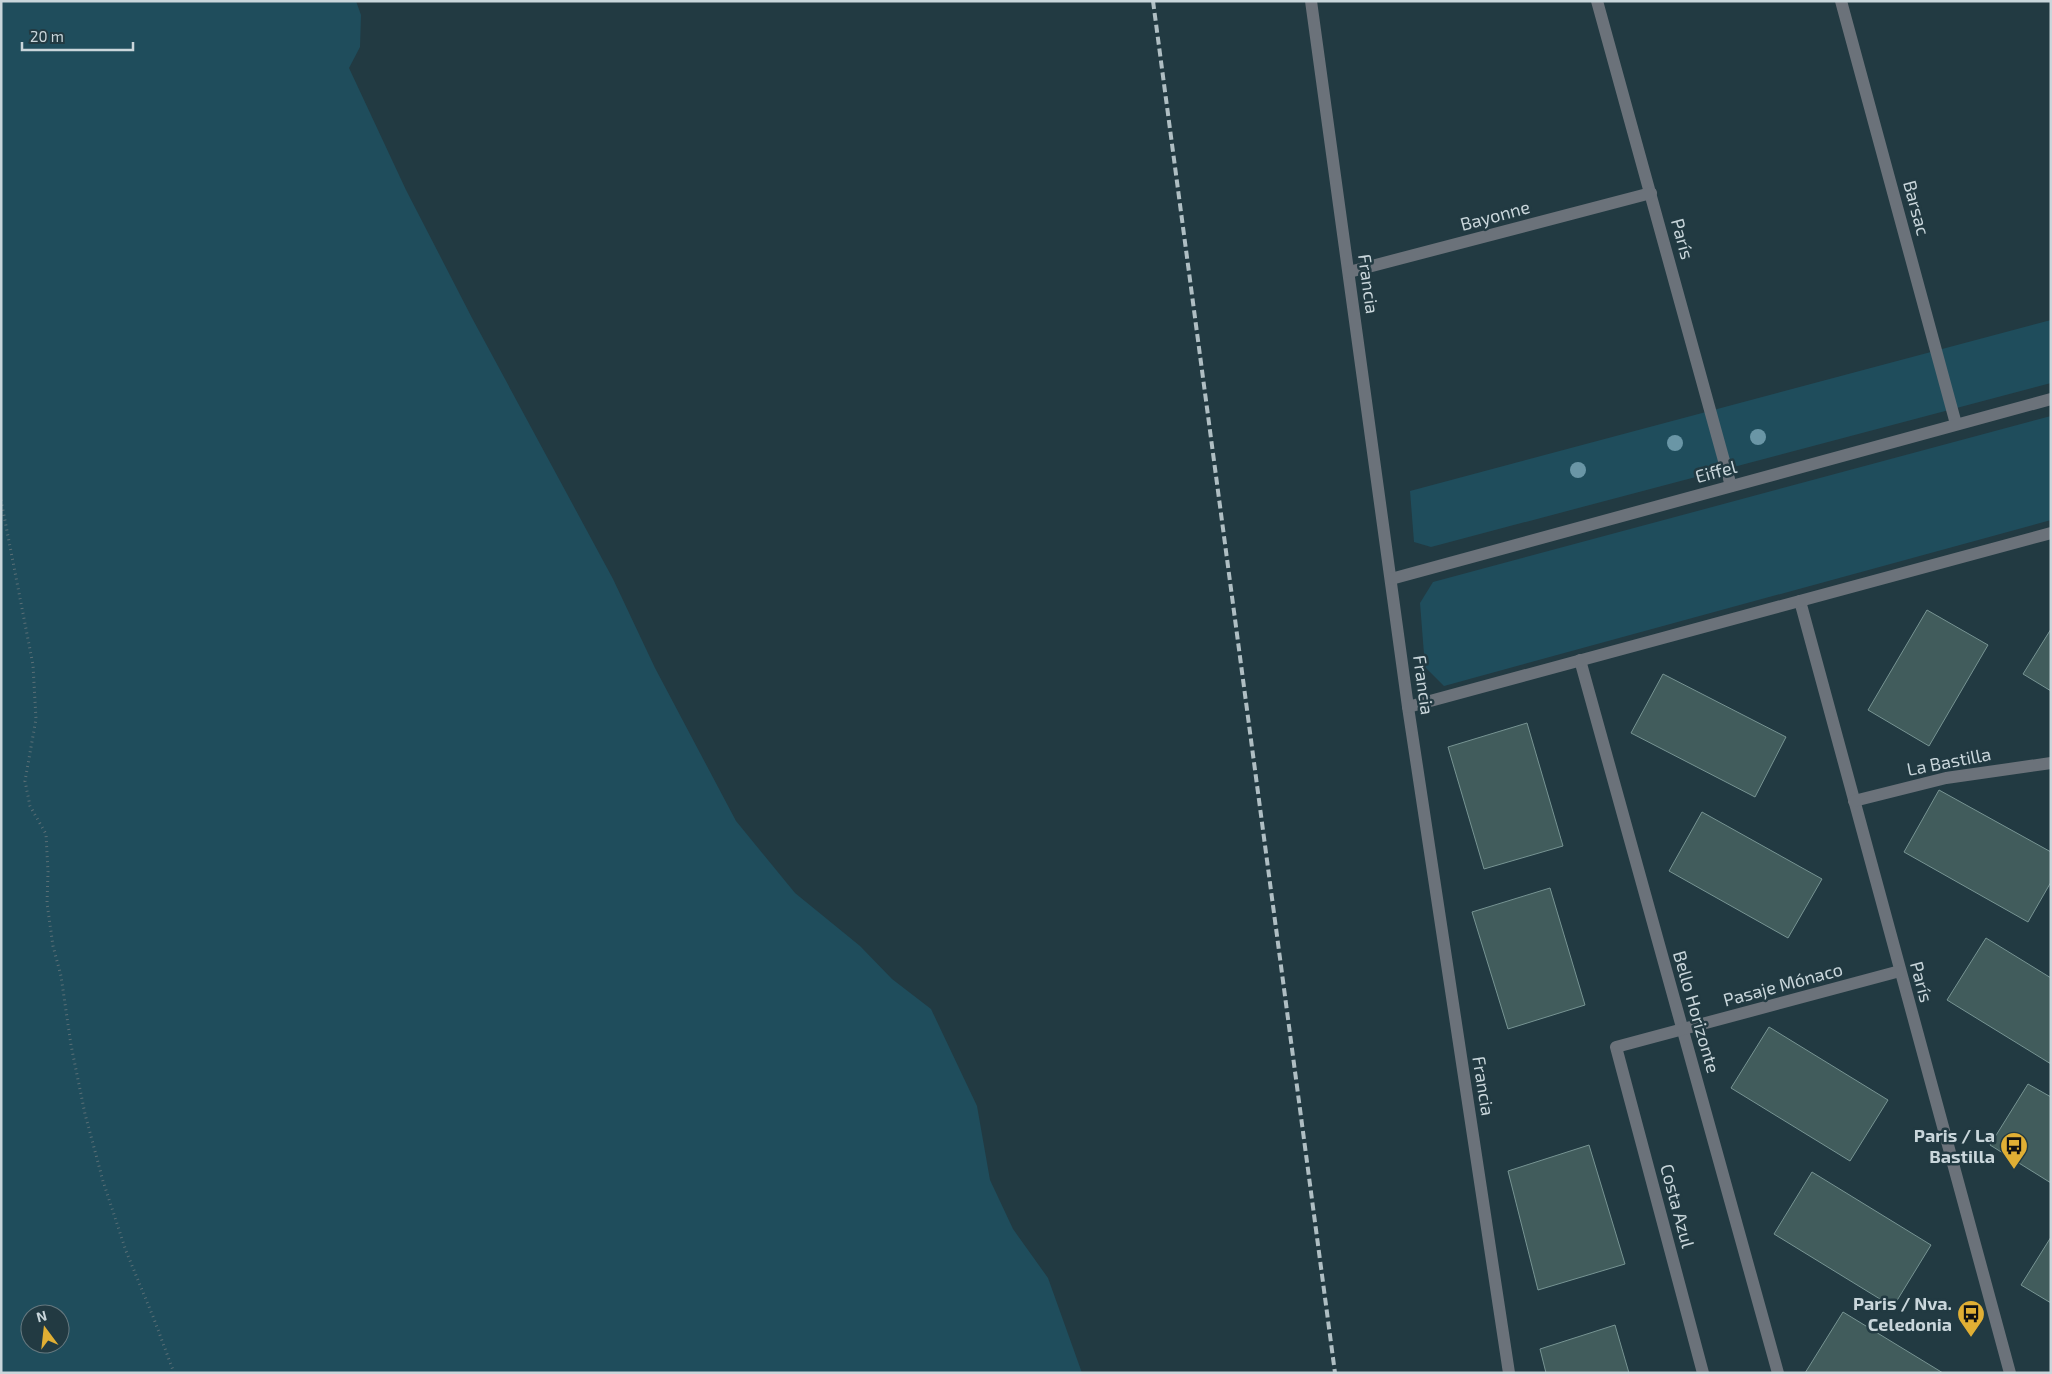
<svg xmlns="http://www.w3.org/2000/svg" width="2052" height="1374" font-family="'Exo 2',sans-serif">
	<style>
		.green { fill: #1f4d5c; fill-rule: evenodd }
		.building { fill: #415c5c; stroke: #779493 }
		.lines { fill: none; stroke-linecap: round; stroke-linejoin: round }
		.path { stroke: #5a6f76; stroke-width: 3; stroke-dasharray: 1 4; stroke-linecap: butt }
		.minor { stroke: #6b727a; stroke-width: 12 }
		.rail { stroke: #afbec3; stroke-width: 4; stroke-dasharray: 8 4; stroke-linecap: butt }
		.tree { fill: #6a96a6 }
		.labels { text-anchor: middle; stroke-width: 5; stroke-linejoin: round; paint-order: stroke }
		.street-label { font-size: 18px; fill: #c9d6db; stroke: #223a42 }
		.poi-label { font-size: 18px; font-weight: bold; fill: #c9d6db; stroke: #223a42; text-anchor: end }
	</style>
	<rect width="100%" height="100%" fill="#223a42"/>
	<!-- green -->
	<g class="green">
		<path d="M1,1h355l5,14 -1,32 -11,21 57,122 66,128 141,261 42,89 81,153 59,72 65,53 32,33 39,30 46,97 13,74 23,49 35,49 34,95h-1081zM30,1314h30v30h-30z"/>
		<polygon points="2051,320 2051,383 1431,547 1414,542 1410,491"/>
		<polygon points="2051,416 2051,520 1444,686 1425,667 1420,603 1433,582"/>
	</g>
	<!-- building -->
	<g class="building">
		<polygon points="1927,610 1988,645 1929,746 1868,710"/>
		<polygon points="2051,629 2051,691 2023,674"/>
		<polygon points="1663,674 1786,737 1755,797 1631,733"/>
		<polygon points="1527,723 1563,846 1484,869 1448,747"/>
		<polygon points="1939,790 2051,852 2051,882 2028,922 1904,852"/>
		<polygon points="1702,812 1822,879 1788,938 1669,871"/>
		<polygon points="1550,888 1585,1005 1508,1029 1472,912"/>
		<polygon points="1986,938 2051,978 2051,1064 1947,1000"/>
		<polygon points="1769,1027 1888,1100 1850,1161 1731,1088"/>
		<polygon points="2028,1084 2051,1097 2051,1183 1990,1145"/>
		<polygon points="1589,1145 1625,1264 1538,1290 1508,1171"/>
		<polygon points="1812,1172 1931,1245 1893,1307 1774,1234"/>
		<polygon points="2051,1237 2051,1303 2021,1285"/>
		<polygon points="1843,1312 1943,1373 1805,1373"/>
		<polygon points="1615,1325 1629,1373 1546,1373 1540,1349"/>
	</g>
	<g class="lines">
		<!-- path -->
		<polyline class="path" points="1,500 33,665 36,719 25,781 30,806 46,834 48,872 47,903 53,946 61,976 71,1045 85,1114 103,1181 126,1251 154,1319 174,1373"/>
		<!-- minor -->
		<g class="minor">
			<polyline points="1311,1 1408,707 1509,1373"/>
			<polyline points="1597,1 1731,486"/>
			<polyline points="1841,1 1956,424"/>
			<polyline points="1349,272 1651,193"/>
			<polyline points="1391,579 2051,399"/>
			<polyline points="1800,601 2010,1373"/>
			<polyline points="1580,660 1778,1373"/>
			<polyline points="1408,707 2051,533"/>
			<polyline points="1854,801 1946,778 2051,763"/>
			<polyline points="1703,1373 1616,1047 1900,971"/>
		</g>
		<!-- rail -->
		<polyline class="rail" points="1153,1 1335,1373"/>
	</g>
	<!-- trees -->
	<g class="tree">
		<circle cx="1758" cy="437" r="8"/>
		<circle cx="1675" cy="443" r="8"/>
		<circle cx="1578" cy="470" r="8"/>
	</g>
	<!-- icons -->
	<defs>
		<symbol id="bus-pin" viewBox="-11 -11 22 30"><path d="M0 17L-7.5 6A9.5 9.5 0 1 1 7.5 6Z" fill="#e1af34" stroke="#223a42"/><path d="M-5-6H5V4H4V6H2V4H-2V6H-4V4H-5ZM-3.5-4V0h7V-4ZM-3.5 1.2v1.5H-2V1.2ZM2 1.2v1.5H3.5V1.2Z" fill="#111"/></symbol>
	</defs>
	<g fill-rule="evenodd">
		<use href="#bus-pin" x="1998" y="1130" width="32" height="43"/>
		<use href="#bus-pin" x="1955" y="1298" width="32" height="43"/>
	</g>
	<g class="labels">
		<!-- street labels -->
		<g class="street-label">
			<text transform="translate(1916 208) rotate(75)" y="6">Barsac</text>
			<text transform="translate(1495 216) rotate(-15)" y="6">Bayonne</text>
			<text transform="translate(1682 239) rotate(75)" y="6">París</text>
			<text transform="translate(1368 284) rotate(82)" y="6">Francia</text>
			<text transform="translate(1716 472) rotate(-15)" y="6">Eiffel</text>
			<text transform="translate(1423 685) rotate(82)" y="6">Francia</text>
			<text transform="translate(1949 762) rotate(-11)" y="6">La Bastilla</text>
			<text transform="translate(1921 982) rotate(75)" y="6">París</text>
			<text transform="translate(1783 985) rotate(-15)" y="6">Pasaje Mónaco</text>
			<text transform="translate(1696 1012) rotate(74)" y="6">Bello Horizonte</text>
			<text transform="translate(1483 1086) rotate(81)" y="6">Francia</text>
			<text transform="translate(1677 1206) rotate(75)" y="6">Costa Azul</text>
		</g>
		<!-- poi labels -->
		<g class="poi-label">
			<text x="1995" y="1142">Paris / La<tspan x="1995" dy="21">Bastilla</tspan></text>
			<text x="1952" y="1310">Paris / Nva.<tspan x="1952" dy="21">Celedonia</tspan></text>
		</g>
	</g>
	<!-- border -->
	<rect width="2052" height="1374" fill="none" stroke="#c9d6db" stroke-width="5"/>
	<!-- north arrow -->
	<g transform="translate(45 1329) rotate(345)"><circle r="24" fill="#223a42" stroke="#65787f"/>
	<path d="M0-4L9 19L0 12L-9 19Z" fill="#e1af34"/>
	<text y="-8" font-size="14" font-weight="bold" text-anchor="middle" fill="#c9d6db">N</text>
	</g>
	<!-- scale -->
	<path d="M22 42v8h111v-8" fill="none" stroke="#c9d6db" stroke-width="2.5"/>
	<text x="30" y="42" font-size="15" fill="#c9d6db" stroke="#223a42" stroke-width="4" paint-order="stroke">20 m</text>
</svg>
